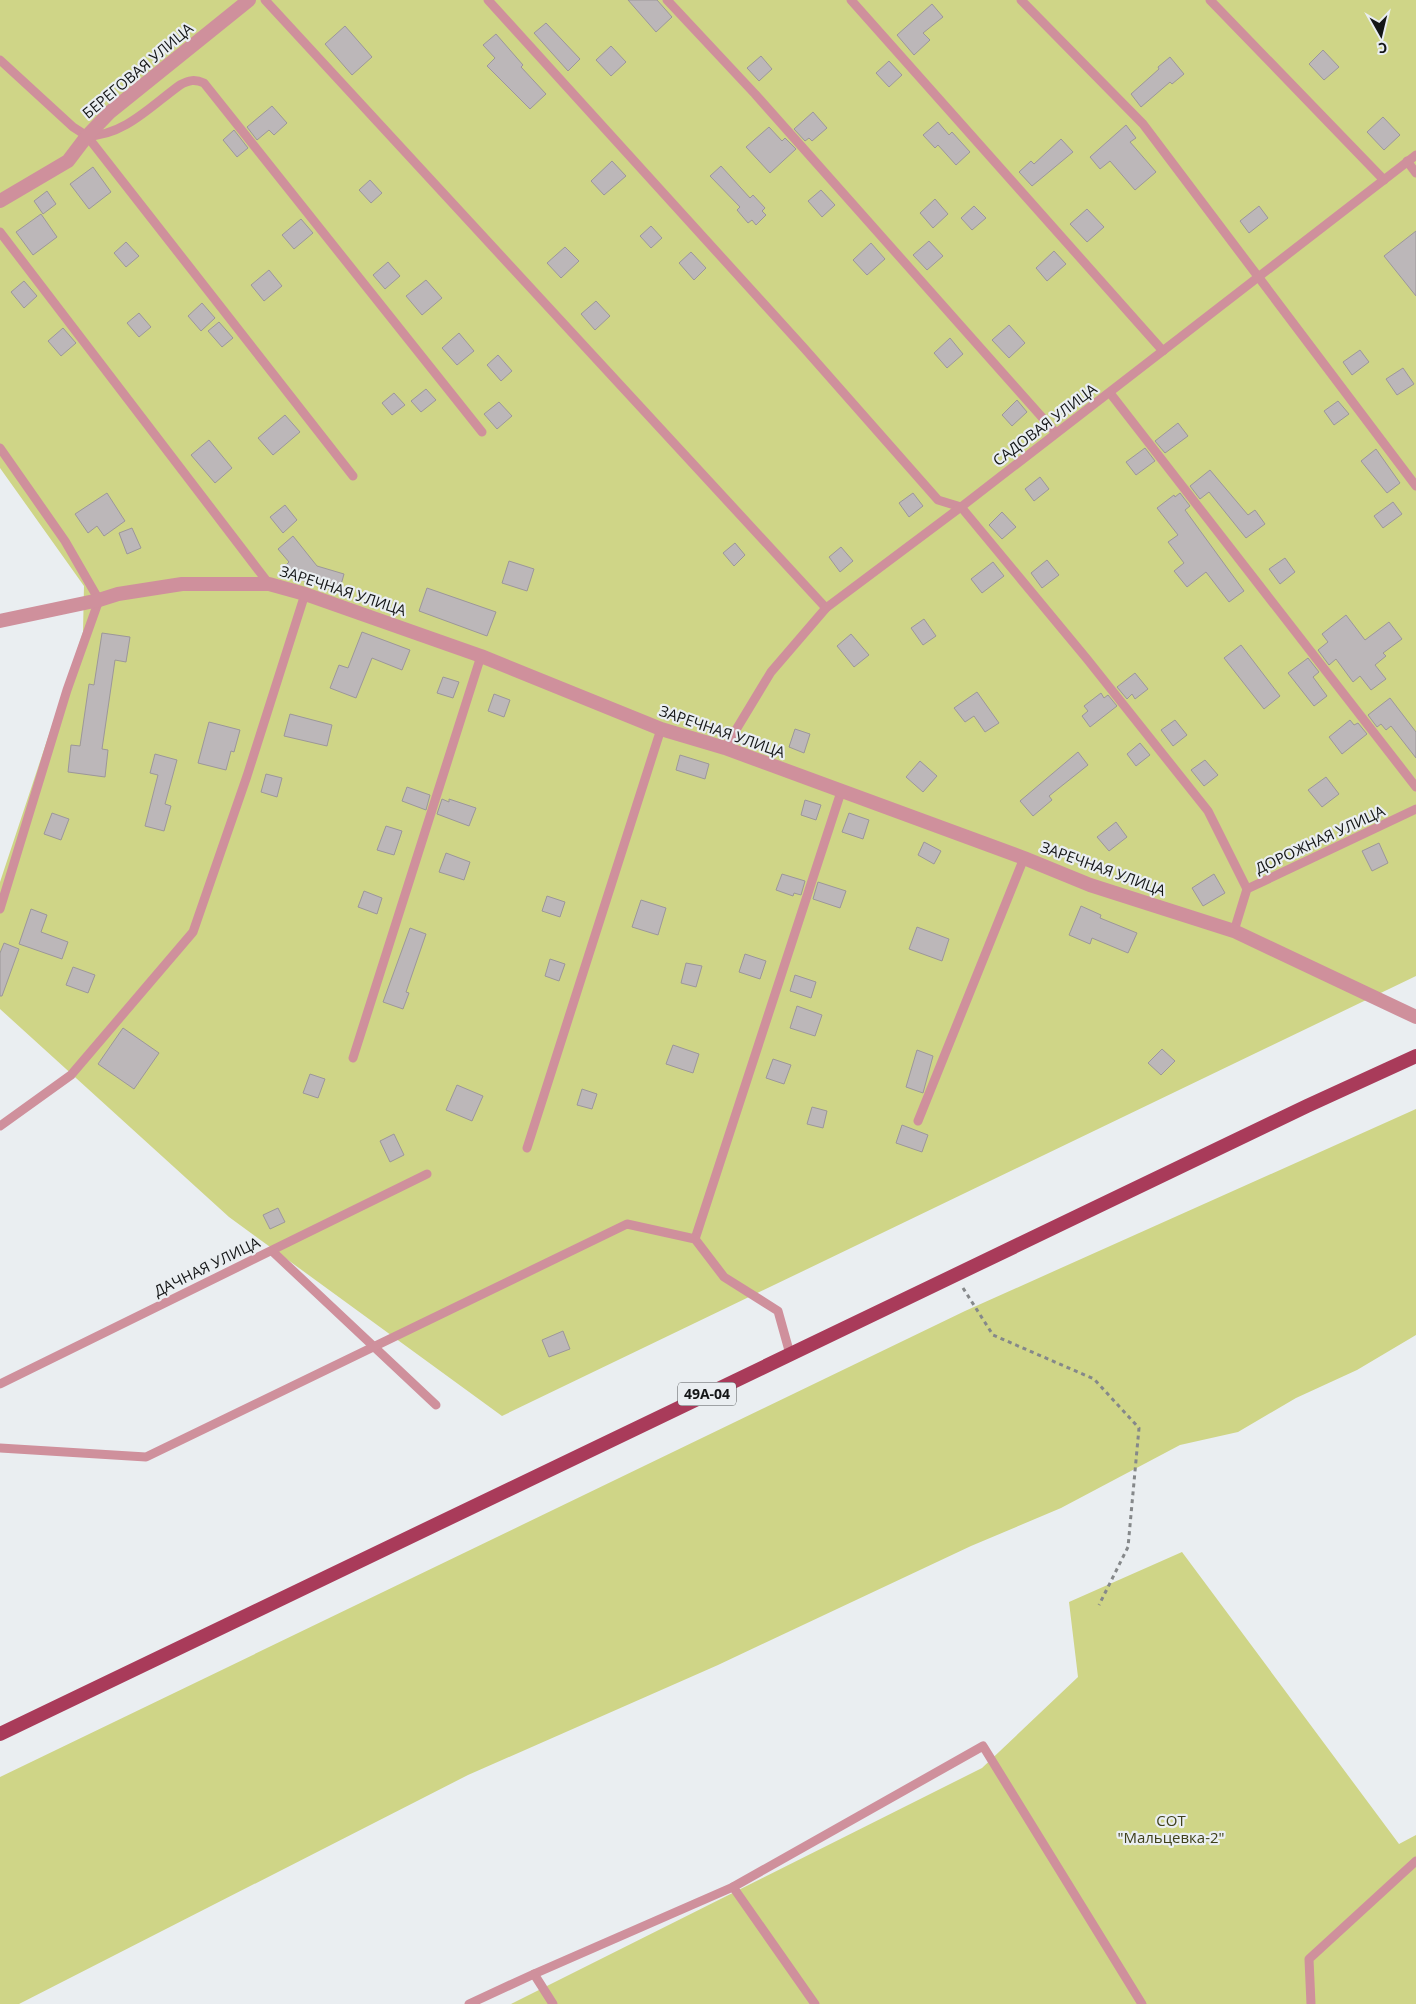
<svg xmlns="http://www.w3.org/2000/svg" width="1416" height="2004" font-family="'Open Sans',sans-serif">
	<style>
		.green { fill: #cfd587 }
		.building { fill: #bcb7b9; stroke: #9c9799 }
		.lines { fill: none; stroke-linecap: round; stroke-linejoin: round }
		.path { stroke: #85888a; stroke-width: 3; stroke-dasharray: 4 4; stroke-linecap: butt }
		.service { stroke: #cf909c; stroke-width: 9 }
		.minor { stroke: #cf909c; stroke-width: 14 }
		.primary { stroke: #a93b5a; stroke-width: 14 }
		.labels { text-anchor: middle; stroke-width: 4.5; stroke-linejoin: round; paint-order: stroke }
		.shield { fill: #eaeef1; stroke: #545758; stroke-width: 1 }
		.shield-label { font-size: 14px; font-weight: bold; fill: #141617 }
		.street-label { font-size: 15px; fill: #141617; stroke: #eaeef1 }
		.park-label { font-size: 15px; fill: #3e401a; stroke: #eaeef1 }
	</style>
	<rect width="100%" height="100%" fill="#eaeef1"/>
	<!-- green -->
	<g class="green">
		<polygon points="0,0 1416,0 1416,976 502,1416 229,1217 0,1009 0,882 83,632 84,586 0,468"/>
		<polygon points="1416,1109 1416,1335 1357,1370 1296,1398 1238,1432 1180,1445 1061,1508 971,1546 718,1665 468,1775 19,2004 0,2004 0,1777 965,1311"/>
		<polygon points="1182,1552 1399,1844 1416,1835 1416,2004 511,2004 982,1768 1078,1677 1069,1602"/>
	</g>
	<!-- building -->
	<g class="building">
		<polygon points="628,0 657,0 672,17 656,32"/>
		<polygon points="932,4 943,17 923,33 930,40 914,55 897,35"/>
		<polygon points="546,23 580,59 568,71 534,33"/>
		<polygon points="345,26 372,57 352,75 325,44"/>
		<polygon points="496,34 523,65 521,67 546,94 530,109 487,66 495,58 483,45"/>
		<polygon points="611,46 626,62 611,76 596,60"/>
		<polygon points="1323,50 1339,67 1324,80 1309,64"/>
		<polygon points="761,56 772,69 759,81 747,68"/>
		<polygon points="1170,57 1184,74 1172,84 1170,82 1141,107 1131,94 1159,69 1158,67"/>
		<polygon points="889,61 902,75 889,87 876,73"/>
		<polygon points="272,106 287,123 274,135 269,130 257,140 247,127"/>
		<polygon points="813,112 827,128 812,141 809,138 805,141 794,129"/>
		<polygon points="1383,117 1400,135 1384,150 1367,132"/>
		<polygon points="938,122 949,135 952,132 970,152 956,165 938,145 935,148 923,135"/>
		<polygon points="1126,125 1136,138 1130,142 1156,172 1135,190 1110,161 1100,169 1090,157"/>
		<polygon points="769,127 782,141 785,138 796,149 770,173 746,147"/>
		<polygon points="234,130 248,148 237,157 223,140"/>
		<polygon points="1061,139 1073,152 1032,186 1019,172 1031,161 1034,164"/>
		<polygon points="612,161 626,176 604,195 591,181"/>
		<polygon points="721,166 750,198 753,195 765,208 762,211 766,215 756,225 752,220 748,223 737,210 740,207 710,176"/>
		<polygon points="93,167 111,192 89,209 70,184"/>
		<polygon points="370,180 382,193 371,203 359,190"/>
		<polygon points="821,190 835,205 822,217 808,201"/>
		<polygon points="47,191 56,204 43,214 34,201"/>
		<polygon points="935,199 948,214 933,228 920,213"/>
		<polygon points="974,206 986,218 972,230 961,218"/>
		<polygon points="1259,206 1268,218 1249,233 1240,221"/>
		<polygon points="1087,209 1104,227 1087,242 1070,224"/>
		<polygon points="41,214 57,237 33,255 16,232"/>
		<polygon points="301,219 313,233 294,249 282,235"/>
		<polygon points="651,226 662,238 651,248 640,236"/>
		<polygon points="1416,231 1416,296 1384,256"/>
		<polygon points="929,241 943,256 927,270 913,255"/>
		<polygon points="126,242 139,256 126,267 114,253"/>
		<polygon points="871,243 885,259 867,275 853,260"/>
		<polygon points="565,247 579,261 561,278 547,263"/>
		<polygon points="1054,251 1066,264 1047,281 1036,268"/>
		<polygon points="691,252 706,268 694,280 679,263"/>
		<polygon points="388,262 400,276 385,289 373,275"/>
		<polygon points="269,270 282,286 264,301 251,285"/>
		<polygon points="426,280 442,298 422,315 406,296"/>
		<polygon points="24,281 37,296 24,308 11,292"/>
		<polygon points="596,301 610,316 595,330 581,314"/>
		<polygon points="202,303 215,318 201,331 188,316"/>
		<polygon points="139,313 151,327 139,337 127,323"/>
		<polygon points="219,322 233,338 222,347 208,331"/>
		<polygon points="1009,325 1025,343 1009,358 992,340"/>
		<polygon points="63,328 76,343 61,356 48,341"/>
		<polygon points="459,333 474,351 457,365 442,348"/>
		<polygon points="950,338 963,354 947,368 934,353"/>
		<polygon points="1360,350 1369,362 1352,375 1343,362"/>
		<polygon points="498,355 512,371 501,381 487,365"/>
		<polygon points="1403,368 1414,384 1397,395 1386,379"/>
		<polygon points="426,389 436,400 421,412 411,401"/>
		<polygon points="394,393 405,405 392,415 382,403"/>
		<polygon points="1017,400 1027,412 1012,426 1002,415"/>
		<polygon points="1338,401 1349,414 1334,425 1324,411"/>
		<polygon points="499,402 512,416 497,429 484,414"/>
		<polygon points="285,415 300,432 273,455 258,438"/>
		<polygon points="1178,423 1188,436 1165,453 1155,441"/>
		<polygon points="209,440 232,468 215,483 191,455"/>
		<polygon points="1145,448 1155,461 1136,475 1126,462"/>
		<polygon points="1376,449 1400,483 1387,493 1361,461"/>
		<polygon points="1210,470 1248,515 1255,510 1265,524 1246,538 1209,492 1200,499 1190,486"/>
		<polygon points="1040,477 1049,489 1034,501 1025,489"/>
		<polygon points="107,493 125,521 104,536 97,526 88,533 75,514"/>
		<polygon points="913,493 923,506 909,517 899,503"/>
		<polygon points="1180,493 1190,506 1185,510 1244,591 1229,602 1206,572 1187,587 1174,571 1184,563 1168,542 1178,535 1157,508 1174,495 1175,497"/>
		<polygon points="1393,502 1402,514 1383,528 1374,516"/>
		<polygon points="285,505 297,520 283,533 270,517"/>
		<polygon points="1002,512 1016,527 1002,539 989,525"/>
		<polygon points="132,528 141,548 127,554 119,533"/>
		<polygon points="293,536 317,566 344,574 339,592 298,579 286,565 289,562 278,549"/>
		<polygon points="735,543 745,555 734,566 723,553"/>
		<polygon points="841,547 853,561 840,572 829,557"/>
		<polygon points="1285,558 1295,572 1280,584 1269,569"/>
		<polygon points="1047,560 1059,575 1042,588 1031,573"/>
		<polygon points="509,561 534,569 527,591 502,583"/>
		<polygon points="993,562 1004,576 982,593 971,579"/>
		<polygon points="427,588 496,612 487,636 419,611"/>
		<polygon points="1346,615 1365,640 1389,622 1402,639 1383,653 1386,656 1375,665 1386,679 1371,690 1360,676 1353,682 1336,659 1329,665 1318,650 1328,642 1322,634"/>
		<polygon points="924,619 936,636 923,645 911,628"/>
		<polygon points="362,632 410,650 402,670 372,658 356,698 330,688 339,665 348,668"/>
		<polygon points="102,633 130,637 126,662 115,660 102,749 108,750 105,777 68,772 71,745 80,746 89,684 94,685"/>
		<polygon points="851,634 869,655 854,667 837,646"/>
		<polygon points="1241,645 1280,696 1264,709 1224,658"/>
		<polygon points="1308,658 1319,672 1313,677 1327,696 1314,706 1288,673"/>
		<polygon points="1135,673 1148,689 1135,699 1132,694 1127,699 1117,687"/>
		<polygon points="443,677 459,682 453,698 437,693"/>
		<polygon points="977,692 999,723 985,732 974,716 965,722 954,708"/>
		<polygon points="1101,693 1104,698 1108,695 1117,706 1090,727 1082,716 1088,711 1084,706"/>
		<polygon points="494,694 510,700 504,717 488,711"/>
		<polygon points="1390,698 1416,732 1416,758 1391,726 1386,730 1381,724 1377,727 1368,715"/>
		<polygon points="290,714 332,725 327,746 284,736"/>
		<polygon points="1175,720 1187,735 1173,746 1161,730"/>
		<polygon points="1350,720 1354,725 1358,723 1367,734 1342,754 1329,737"/>
		<polygon points="209,722 240,730 234,752 231,751 226,770 198,763"/>
		<polygon points="795,729 810,734 804,753 789,747"/>
		<polygon points="1140,743 1150,755 1136,766 1127,754"/>
		<polygon points="1078,752 1088,765 1049,796 1052,800 1033,816 1020,801"/>
		<polygon points="155,754 177,760 165,804 171,806 164,831 145,826 158,775 150,773"/>
		<polygon points="680,755 709,764 705,779 676,770"/>
		<polygon points="1205,760 1218,775 1204,786 1191,770"/>
		<polygon points="920,761 937,776 923,792 906,777"/>
		<polygon points="266,774 282,778 277,797 261,792"/>
		<polygon points="1326,777 1339,794 1322,807 1308,790"/>
		<polygon points="407,787 430,795 426,810 402,801"/>
		<polygon points="442,799 449,802 449,799 476,808 469,826 437,814"/>
		<polygon points="805,800 821,805 816,820 801,815"/>
		<polygon points="52,813 69,819 61,840 44,834"/>
		<polygon points="849,813 869,820 863,839 842,832"/>
		<polygon points="1116,822 1127,837 1109,851 1097,837"/>
		<polygon points="386,826 402,831 394,855 377,850"/>
		<polygon points="924,842 941,851 934,864 918,855"/>
		<polygon points="1379,843 1388,863 1372,871 1362,851"/>
		<polygon points="446,853 470,862 464,880 439,872"/>
		<polygon points="782,874 805,881 801,895 794,893 793,896 776,890"/>
		<polygon points="1214,874 1225,893 1203,906 1192,888"/>
		<polygon points="818,882 846,891 840,908 813,899"/>
		<polygon points="364,891 382,898 377,914 358,907"/>
		<polygon points="547,896 565,902 560,917 542,911"/>
		<polygon points="641,900 666,908 658,935 632,927"/>
		<polygon points="1081,906 1101,915 1100,918 1137,933 1128,953 1092,938 1090,944 1069,935"/>
		<polygon points="31,909 47,915 41,932 68,942 62,959 19,944"/>
		<polygon points="917,927 949,939 942,961 909,949"/>
		<polygon points="410,928 426,934 406,992 409,993 403,1009 383,1002"/>
		<polygon points="4,943 19,949 2,996 0,996 0,953"/>
		<polygon points="745,954 766,961 760,979 739,972"/>
		<polygon points="550,959 565,964 559,981 545,976"/>
		<polygon points="686,963 702,966 696,987 681,983"/>
		<polygon points="73,967 95,975 88,993 66,985"/>
		<polygon points="795,975 816,982 811,998 790,991"/>
		<polygon points="797,1006 822,1015 815,1036 790,1028"/>
		<polygon points="123,1028 159,1053 134,1089 98,1064"/>
		<polygon points="673,1045 699,1054 693,1073 666,1064"/>
		<polygon points="1162,1049 1175,1061 1161,1075 1148,1063"/>
		<polygon points="917,1050 933,1056 923,1093 906,1087"/>
		<polygon points="773,1059 791,1065 784,1084 766,1078"/>
		<polygon points="310,1074 325,1079 318,1098 303,1093"/>
		<polygon points="457,1085 483,1096 472,1121 446,1110"/>
		<polygon points="582,1089 597,1094 592,1109 577,1105"/>
		<polygon points="812,1107 827,1111 823,1128 807,1124"/>
		<polygon points="902,1125 928,1135 922,1152 896,1143"/>
		<polygon points="394,1134 404,1155 390,1162 380,1141"/>
		<polygon points="278,1208 285,1222 270,1229 263,1215"/>
		<polygon points="563,1331 570,1349 549,1357 542,1340"/>
	</g>
	<g class="lines">
		<!-- path -->
		<polyline class="path" points="963,1288 993,1335 1094,1379 1139,1428 1128,1547 1099,1605"/>
		<!-- service -->
		<g class="service">
			<polyline points="265,0 826,608"/>
			<polyline points="488,0 804,348 938,500 961,507 1087,659 1208,811 1247,889"/>
			<polyline points="667,0 755,94 1056,433"/>
			<polyline points="851,0 1163,351"/>
			<polyline points="1021,0 1143,124 1416,486"/>
			<polyline points="1210,0 1384,180"/>
			<polyline points="0,60 73,127 87,136 353,476"/>
			<path d="M87,136c37,0 65,-31 93,-51 9,-5 15,-6 24,-2l278,349"/>
			<polyline points="1407,161 1416,173"/>
			<polyline points="0,232 269,584"/>
			<polyline points="1110,393 1416,787"/>
			<polyline points="0,448 65,541 99,600 67,690 0,909"/>
			<polyline points="725,748 771,672 826,608 961,507 1416,155"/>
			<polyline points="1234,931 1247,889 1416,809"/>
			<polyline points="353,1058 481,656"/>
			<polyline points="918,1121 1024,858"/>
			<polyline points="0,1126 71,1075 193,932 247,776 305,594"/>
			<polyline points="527,1148 661,729"/>
			<polyline points="695,1239 841,792"/>
			<polyline points="272,1251 436,1405"/>
			<polyline points="0,1384 427,1174"/>
			<polyline points="0,1448 146,1457 627,1224 695,1239 724,1277 778,1311 790,1354"/>
			<polyline points="733,1887 815,2004"/>
			<polyline points="534,1974 553,2004"/>
			<polyline points="469,2004 534,1974 733,1887 983,1746 1142,2004"/>
			<polyline points="1311,2004 1309,1959 1416,1861"/>
		</g>
		<!-- minor -->
		<g class="minor">
			<polyline points="0,201 68,161 87,136 110,112 249,0"/>
			<polyline points="0,621 99,600 118,594 182,584 269,584 305,594 481,656 661,729 725,748 1024,858 1090,885 1234,931 1416,1017"/>
		</g>
		<!-- primary -->
		<polyline class="primary" points="0,1734 1307,1106 1416,1056"/>
	</g>
	<g class="labels">
		<!-- shield labels -->
		<rect class="shield" x="678" y="1382.5" width="58" height="23" rx="4"/>
		<g class="shield-label">
			<text x="707" y="1399">49А-04</text>
		</g>
		<!-- street labels -->
		<g class="street-label">
			<text transform="translate(138 71) rotate(-40)" y="5">БЕРЕГОВАЯ УЛИЦА</text>
			<text transform="translate(1045 425) rotate(-37)" y="5">САДОВАЯ УЛИЦА</text>
			<text transform="translate(343 591) rotate(18)" y="5">ЗАРЕЧНАЯ УЛИЦА</text>
			<text transform="translate(722 732) rotate(19)" y="5">ЗАРЕЧНАЯ УЛИЦА</text>
			<text transform="translate(1320 840) rotate(-25)" y="5">ДОРОЖНАЯ УЛИЦА</text>
			<text transform="translate(1103 869) rotate(20)" y="5">ЗАРЕЧНАЯ УЛИЦА</text>
			<text transform="translate(207 1267) rotate(-26)" y="5">ДАЧНАЯ УЛИЦА</text>
		</g>
		<!-- park labels -->
		<g class="park-label">
			<text x="1171" y="1826">СОТ<tspan x="1171" dy="17">"Мальцевка-2"</tspan></text>
		</g>
	</g>
	<!-- north arrow -->
	<g transform="translate(1381 35) rotate(172)" stroke="#eaeef1" stroke-width="4" paint-order="stroke">
	<path d="M0-4L9 19L0 12L-9 19Z" fill="#141617"/>
	<text y="-8" font-size="14" font-weight="bold" text-anchor="middle" fill="#141617">С</text>
	</g>
</svg>
